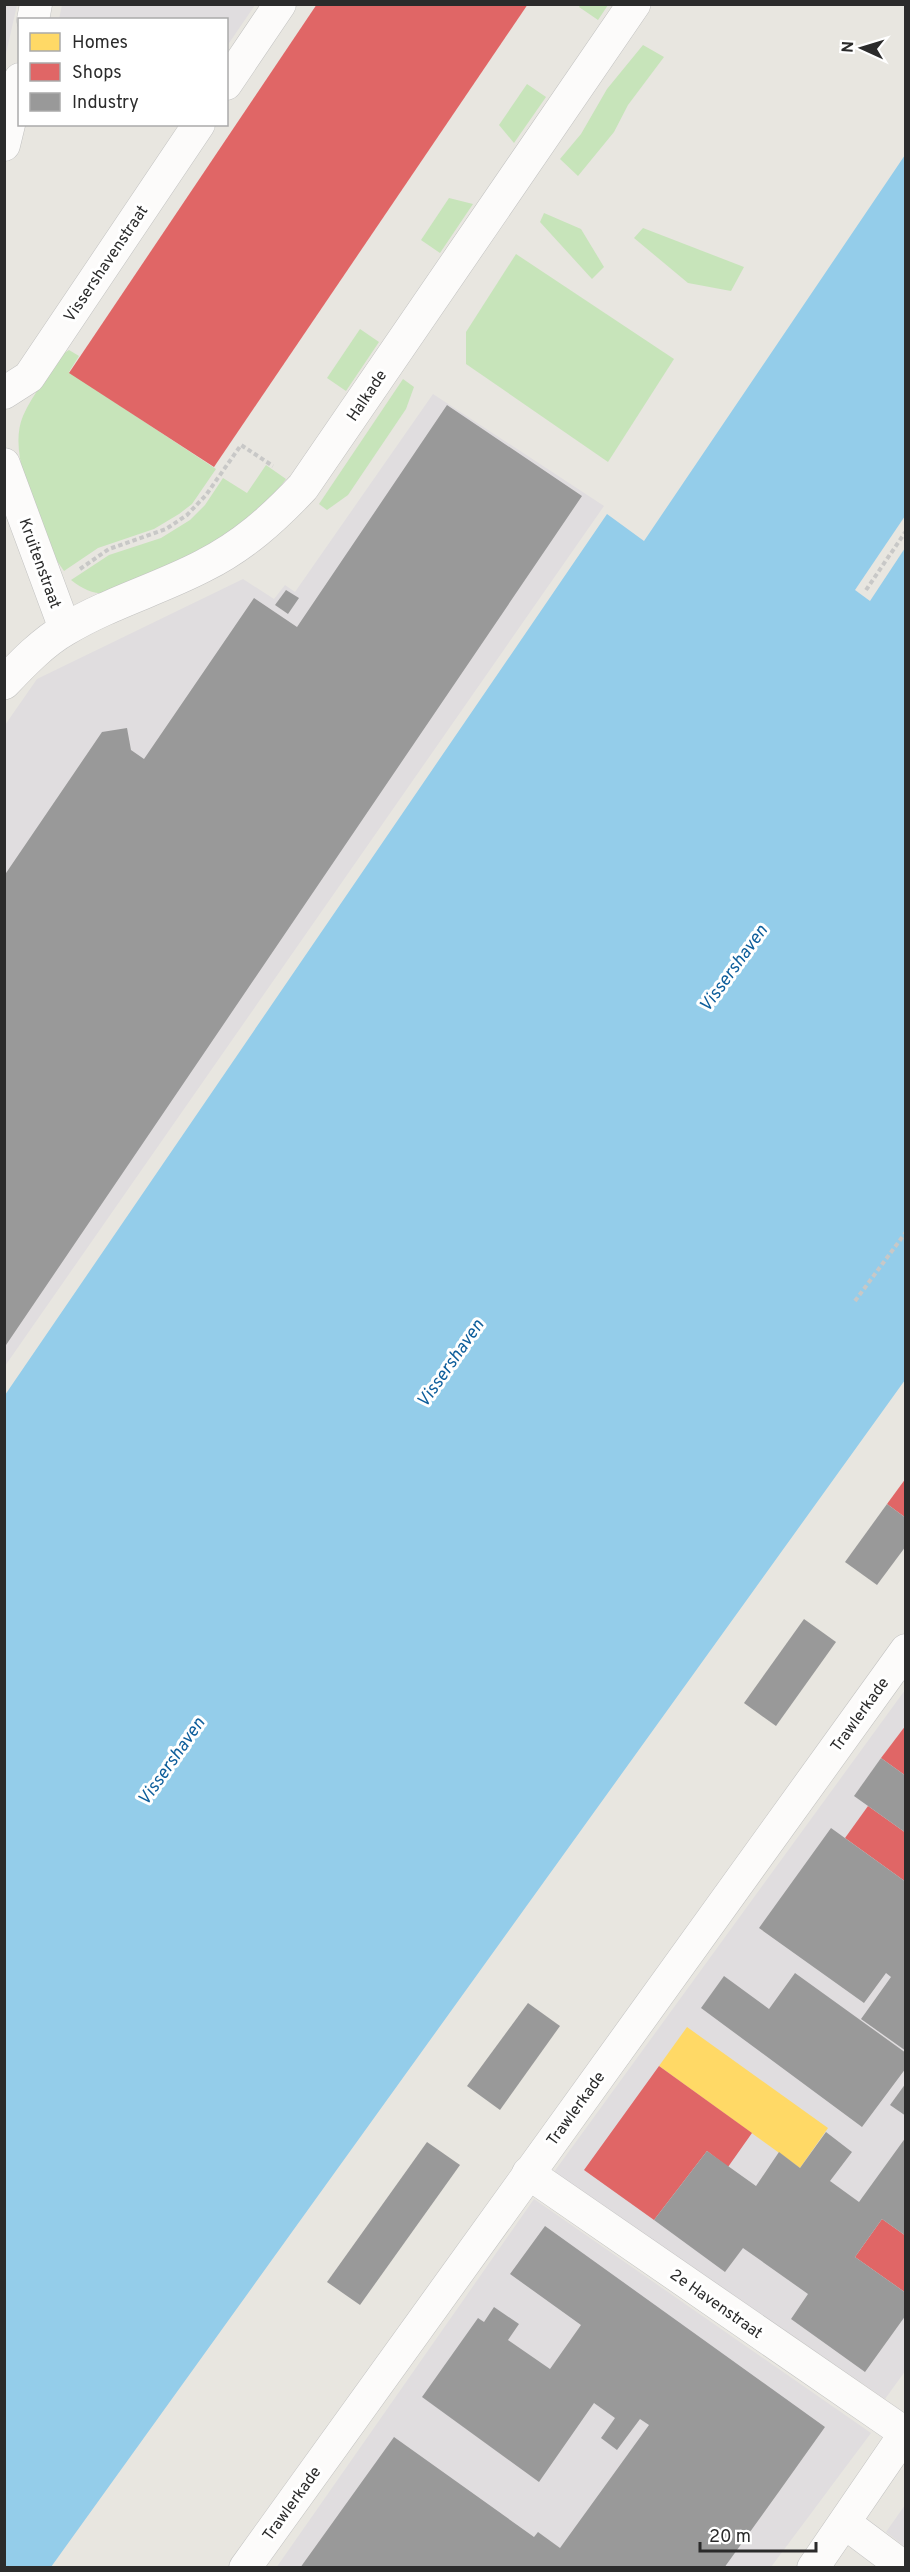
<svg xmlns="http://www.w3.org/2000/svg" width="910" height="2572" font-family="Overpass,sans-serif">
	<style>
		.industrial { fill: #e0dddf }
		.green { fill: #c7e4ba }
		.water { fill: #94cdea }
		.pier { fill: #e8e6e0 }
		.homes { fill: #ffd966 }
		.shops { fill: #e06666 }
		.industry { fill: #999 }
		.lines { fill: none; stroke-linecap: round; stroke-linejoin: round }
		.minor-casing { stroke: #c2c2c1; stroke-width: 33 }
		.tertiary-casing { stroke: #c2c2c1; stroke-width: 34 }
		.path { stroke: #c8c8c7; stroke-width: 4; stroke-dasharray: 4.5 3; stroke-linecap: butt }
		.minor { stroke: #fcfbfa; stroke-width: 32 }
		.tertiary { stroke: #fcfbfa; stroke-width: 33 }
		.labels { text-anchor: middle; stroke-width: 6; stroke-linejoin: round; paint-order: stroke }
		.street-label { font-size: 16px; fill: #2b2b2b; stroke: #fff }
		.water-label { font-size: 18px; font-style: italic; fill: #0e5e9b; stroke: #fff }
	</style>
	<rect width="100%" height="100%" fill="#e8e6e0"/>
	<!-- industrial -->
	<g class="industrial">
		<polygon points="5,4 17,5 5,58 4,5"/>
		<polygon points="62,5 62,4 255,5 227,46 226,20 59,19"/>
		<polygon points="433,394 604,506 5,1366 5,725 37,679 243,579 274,599 285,585 295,592"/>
		<polygon points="905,1690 906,2370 885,2399 554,2172"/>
		<polygon points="534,2199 871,2433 771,2567 276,2568"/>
		<polygon points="905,2505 905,2547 886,2532"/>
	</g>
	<!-- green -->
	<g class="green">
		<polygon points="580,5 580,4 608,5 598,20 579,7"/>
		<polygon points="643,45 664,57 628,105 614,132 578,176 560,159 581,134 607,89"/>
		<polygon points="527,84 546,97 514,143 499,125"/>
		<polygon points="449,198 473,204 440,253 421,240"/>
		<polygon points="544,213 581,229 604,267 592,279 540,222"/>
		<polygon points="643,228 744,267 731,291 688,283 634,238"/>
		<polygon points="516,254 674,359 608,462 466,364 466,332"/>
		<polygon points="360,329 379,342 346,391 327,378"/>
		<path d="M69,350l10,6 -10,16 147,97 -24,35 -13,10 -25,15 -56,19 -34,23 -9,-13c-14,-39 -49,-102 -32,-142 10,-23 28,-43 41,-63z"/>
		<polygon points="403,379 414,387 406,409 348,495 327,510 319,504"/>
		<path d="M266,465l20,14c-41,57 -112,83 -173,114 -17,2 -28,-2 -42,-13l38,-25 52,-17 29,-18 15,-15 18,-27 24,15z"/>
	</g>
	<!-- water -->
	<polygon class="water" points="905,155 905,1380 51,2567 5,2568 5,1395 607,514 644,541"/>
	<!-- pier -->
	<polygon class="pier" points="905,516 905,548 870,601 855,590"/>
	<!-- homes -->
	<polygon class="homes" points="687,2027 828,2128 800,2168 659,2066"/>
	<!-- shops -->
	<g class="shops">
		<polygon points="317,4 528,4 214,467 69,373"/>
		<polygon points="906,1478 906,1518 887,1504"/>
		<polygon points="906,1725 906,1776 881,1758"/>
		<polygon points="868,1806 906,1833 906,1882 845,1838"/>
		<polygon points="659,2066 752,2133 728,2167 707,2151 654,2220 584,2170"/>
		<polygon points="882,2219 906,2236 906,2293 855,2257"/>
	</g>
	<!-- industry -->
	<g class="industry">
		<polygon points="447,405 582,496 4,1348 4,876 102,732 127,728 131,750 144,759 254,598 297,627"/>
		<polygon points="286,590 299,598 288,614 275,605"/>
		<polygon points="887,1504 906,1518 906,1546 877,1585 845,1562"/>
		<polygon points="804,1619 836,1642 776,1726 744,1703"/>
		<polygon points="881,1758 906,1776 906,1833 854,1796"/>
		<polygon points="831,1828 906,1882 906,2051 861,2019 891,1977 886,1973 864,2003 759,1928"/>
		<polygon points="795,1973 906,2053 906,2068 862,2127 701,2008 724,1976 769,2009"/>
		<polygon points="528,2003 560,2026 500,2110 467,2086"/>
		<polygon points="906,2083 906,2116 890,2105"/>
		<polygon points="826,2132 852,2152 830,2181 859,2202 906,2137 906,2236 882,2219 855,2257 906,2293 906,2315 865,2372 791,2319 808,2294 743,2248 725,2272 654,2220 707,2151 756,2186 779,2152 800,2168"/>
		<polygon points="427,2142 460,2165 360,2305 327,2282"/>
		<polygon points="545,2226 825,2427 778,2493 724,2568 300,2568 394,2437 534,2537 538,2532 560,2548 649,2425 640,2419 617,2450 601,2438 615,2418 594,2403 539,2482 422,2397 478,2318 484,2322 494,2307 519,2324 508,2340 550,2369 581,2325 510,2274"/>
	</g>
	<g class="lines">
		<defs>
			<g id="minor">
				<polyline points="33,20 36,4"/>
				<polyline points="226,84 280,4"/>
				<polyline points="4,145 20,79"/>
				<polyline points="4,393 29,377 199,124"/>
				<polyline points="4,464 65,629"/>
				<polyline points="528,2173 905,2433"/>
				<polyline points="845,2523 905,2568"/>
				<polyline points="245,2568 906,1650"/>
				<polyline points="813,2568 906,2432"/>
			</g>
			<path id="tertiary" d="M4,683c18,-19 39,-41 62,-54 43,-26 93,-40 137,-63 40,-20 70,-47 100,-79l331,-483"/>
		</defs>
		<!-- minor casing -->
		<use href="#minor" class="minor-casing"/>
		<!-- tertiary casing -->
		<use href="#tertiary" class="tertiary-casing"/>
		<!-- path -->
		<g class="path">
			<polyline points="80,569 109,549 166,529 187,515 206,495 241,445 273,466"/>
			<polyline points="866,590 906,531"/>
			<polyline points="855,1301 906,1232"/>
		</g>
		<!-- minor -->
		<use href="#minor" class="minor"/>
		<!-- tertiary -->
		<use href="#tertiary" class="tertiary"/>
	</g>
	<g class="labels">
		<!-- street labels -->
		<g class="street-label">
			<text transform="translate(105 263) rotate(-56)" y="6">Vissershavenstraat</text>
			<text transform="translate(366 395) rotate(-56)" y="6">Halkade</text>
			<text transform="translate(41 563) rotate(70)" y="6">Kruitenstraat</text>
			<text transform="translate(859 1714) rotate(-54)" y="6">Trawlerkade</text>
			<text transform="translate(575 2108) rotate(-54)" y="6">Trawlerkade</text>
			<text transform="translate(717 2303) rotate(35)" y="6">2e Havenstraat</text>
			<text transform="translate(291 2503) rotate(-54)" y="6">Trawlerkade</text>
		</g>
		<!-- water labels -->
		<g class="water-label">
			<text transform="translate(733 968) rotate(-54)" y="6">Vissershaven</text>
			<text transform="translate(450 1363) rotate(-55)" y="6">Vissershaven</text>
			<text transform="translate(171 1761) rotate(-55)" y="6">Vissershaven</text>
		</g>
	</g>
	<!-- border -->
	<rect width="910" height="2572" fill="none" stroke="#2b2b2b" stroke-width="12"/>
	<!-- legend -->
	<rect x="18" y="18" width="210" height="108" fill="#ffffff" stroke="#aaaaaa" stroke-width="1.5"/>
	<rect x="30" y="33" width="30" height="18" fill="#ffd966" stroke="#aaaaaa" stroke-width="1.5"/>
	<text x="72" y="48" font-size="18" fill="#2b2b2b">Homes</text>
	<rect x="30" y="63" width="30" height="18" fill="#e06666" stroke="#aaaaaa" stroke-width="1.5"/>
	<text x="72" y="78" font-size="18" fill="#2b2b2b">Shops</text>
	<rect x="30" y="93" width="30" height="18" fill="#999999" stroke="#aaaaaa" stroke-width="1.5"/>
	<text x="72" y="108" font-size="18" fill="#2b2b2b">Industry</text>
	<!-- north arrow -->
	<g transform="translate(862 48) rotate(274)" stroke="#ffffff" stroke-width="4.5" paint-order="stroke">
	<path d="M0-4.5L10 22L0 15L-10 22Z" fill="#2b2b2b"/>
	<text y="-9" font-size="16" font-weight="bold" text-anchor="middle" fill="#2b2b2b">N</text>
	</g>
	<!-- scale -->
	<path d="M700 2542v9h116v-9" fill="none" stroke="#2b2b2b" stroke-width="3"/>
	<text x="709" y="2542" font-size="18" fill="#2b2b2b" stroke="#ffffff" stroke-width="4.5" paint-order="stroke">20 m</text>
</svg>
